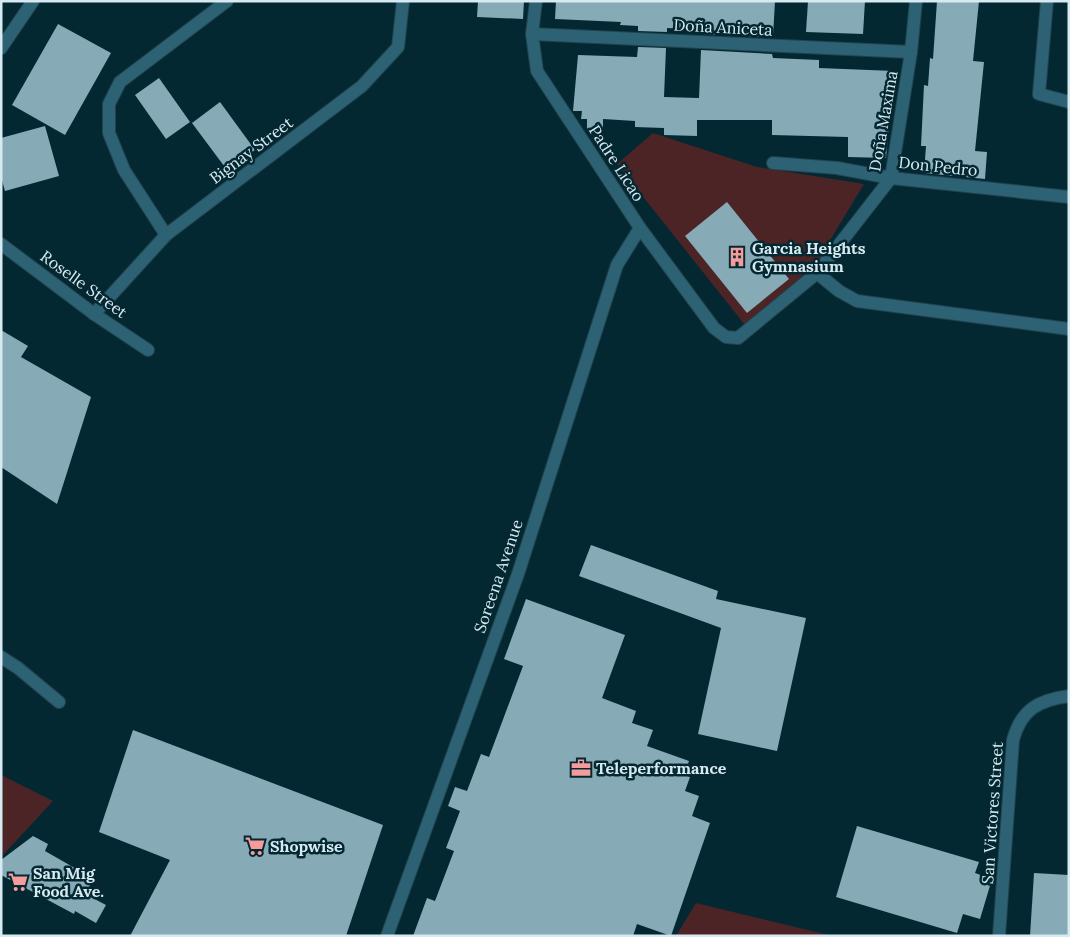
<svg xmlns="http://www.w3.org/2000/svg" width="1070" height="937" font-family="Lora,serif">
	<style>
		.green { fill: #4c2425 }
		.building { fill: #86aab6 }
		.lines { fill: none; stroke-linecap: round; stroke-linejoin: round }
		.minor-casing { stroke: #22434d; stroke-width: 14 }
		.minor { stroke: #2c6273; stroke-width: 12 }
		.labels { text-anchor: middle; stroke-width: 5; stroke-linejoin: round; paint-order: stroke }
		.street-label { font-size: 16px; fill: #d7eaf1; stroke: #042832 }
		.poi-label { font-size: 16px; font-weight: bold; fill: #d7eaf1; stroke: #042832; text-anchor: start }
	</style>
	<rect width="100%" height="100%" fill="#042832"/>
	<!-- green -->
	<g class="green">
		<polygon points="653,133 757,167 864,184 815,265 745,325 617,164"/>
		<polygon points="1,775 53,801 1,857"/>
		<polygon points="696,903 833,936 676,936"/>
	</g>
	<!-- building -->
	<g class="building">
		<polygon points="478,1 524,1 523,19 477,17"/>
		<polygon points="556,1 775,1 773,37 701,34 702,30 667,28 667,32 638,31 638,26 620,25 621,22 555,19"/>
		<polygon points="808,1 865,1 863,34 806,32"/>
		<polygon points="937,1 979,1 973,61 984,62 975,151 987,152 985,179 924,173 926,146 921,146 924,85 928,86 930,58 933,59"/>
		<polygon points="58,24 111,53 65,135 12,105"/>
		<polygon points="638,47 666,48 664,97 699,98 701,50 772,54 773,58 819,60 819,68 894,71 892,113 890,113 886,158 848,157 848,137 772,135 772,120 697,120 697,136 664,135 664,128 635,127 635,121 603,119 603,130 587,129 587,119 581,119 582,111 573,111 578,55 637,57"/>
		<polygon points="159,78 190,122 166,139 135,95"/>
		<polygon points="220,102 255,150 227,170 192,123"/>
		<polygon points="45,126 59,176 5,191 1,177 1,138"/>
		<polygon points="727,202 789,279 747,313 685,236"/>
		<polygon points="1,330 28,346 21,357 91,397 57,504 1,467"/>
		<polygon points="591,545 718,591 716,599 806,618 777,751 698,734 721,628 579,576"/>
		<polygon points="526,599 625,635 602,698 636,711 632,723 653,730 647,746 689,761 684,775 690,777 685,791 699,796 692,816 710,823 671,936 637,924 633,936 413,936 427,898 435,901 454,851 446,848 460,811 448,806 455,787 467,791 481,754 489,757 523,666 504,659"/>
		<polygon points="133,730 383,825 346,936 130,936 170,860 99,832"/>
		<polygon points="857,826 979,862 975,873 992,879 980,919 963,914 957,933 836,897"/>
		<polygon points="33,836 48,844 45,851 94,879 85,894 106,905 96,923 75,911 74,914 1,875 1,860"/>
		<polygon points="1034,873 1069,875 1069,936 1030,936"/>
	</g>
	<g class="lines">
		<defs>
			<g id="minor">
				<polyline points="536,1 532,34 537,71 640,228 714,328 726,337 738,338 817,273 891,178 911,52 916,1"/>
				<polyline points="1047,1 1039,94 1069,102"/>
				<polyline points="532,34 911,52"/>
				<polyline points="1,48 33,1"/>
				<polyline points="773,163 837,168 891,178 1069,197"/>
				<polyline points="166,235 124,170 109,133 109,104 120,82 227,1"/>
				<polyline points="1,244 94,314 148,350"/>
				<polyline points="817,273 839,291 857,301 1069,329"/>
				<polyline points="94,314 166,235 362,86 398,47 403,1"/>
				<polyline points="1,657 18,668 59,702"/>
				<polyline points="387,936 518,574 617,265 640,228"/>
				<path d="M999,936l14,-196c8,-30 25,-40 56,-44"/>
			</g>
		</defs>
		<!-- minor casing -->
		<use href="#minor" class="minor-casing"/>
		<!-- minor -->
		<use href="#minor" class="minor"/>
	</g>
	<!-- icons -->
	<defs>
		<symbol id="building-bare" viewBox="-9 -9 18 18"><path d="M-4-6H4V6H1V3H-1V6H-4ZM-2.5-4.3h1.7v1.8h-1.7ZM.8-4.3h1.7v1.8H.8ZM-2.5-1h1.7V.8h-1.7ZM.8-1h1.7V.8H.8Z" fill="#f59b9b" stroke="#042832" stroke-width="2.5" paint-order="stroke"/></symbol>
		<symbol id="office-bare" viewBox="-9 -9 18 18"><path d="M-6-3h4V-5.5h4V-3h4V5H-6ZM-1-4.5V-3h2v-1.5ZM-6 0V1H6V0Z" fill="#f59b9b" stroke="#042832" stroke-width="2.5" paint-order="stroke"/></symbol>
		<symbol id="supermarket-bare" viewBox="-9 -9 18 18"><path d="M-6-5.5h2.5l.6 2H6L4.5 2H-2.5L-4.4-4H-6ZM-1.5 3.2a1.3 1.3 0 1 0 .1 0ZM3 3.2a1.3 1.3 0 1 0 .1 0Z" fill="#f59b9b" stroke="#042832" stroke-width="2.5" paint-order="stroke"/></symbol>
	</defs>
	<g fill-rule="evenodd">
		<use href="#building-bare" x="723" y="243" width="28" height="28"/>
		<use href="#office-bare" x="567" y="754" width="28" height="28"/>
		<use href="#supermarket-bare" x="241" y="832" width="28" height="28"/>
		<use href="#supermarket-bare" x="4" y="868" width="28" height="28"/>
	</g>
	<g class="labels">
		<!-- street labels -->
		<g class="street-label">
			<text transform="translate(723 27) rotate(3)" y="6">Doña Aniceta</text>
			<text transform="translate(883 121) rotate(-80)" y="6">Doña Maxima</text>
			<text transform="translate(251 150) rotate(-37)" y="6">Bignay Street</text>
			<text transform="translate(617 163) rotate(57)" y="6">Padre Licao</text>
			<text transform="translate(938 166) rotate(6)" y="6">Don Pedro</text>
			<text transform="translate(84 284) rotate(36)" y="6">Roselle Street</text>
			<text transform="translate(498 576) rotate(-71)" y="6">Soreena Avenue</text>
			<text transform="translate(992 813) rotate(-86)" y="6">San Victores Street</text>
		</g>
		<!-- poi labels -->
		<g class="poi-label">
			<text x="752" y="254">Garcia Heights<tspan x="752" dy="18">Gymnasium</tspan></text>
			<text x="596" y="774">Teleperformance</text>
			<text x="270" y="852">Shopwise</text>
			<text x="33" y="879">San Mig<tspan x="33" dy="18">Food Ave.</tspan></text>
		</g>
	</g>
	<!-- border -->
	<rect width="1070" height="937" fill="none" stroke="#d7eaf1" stroke-width="5"/>
</svg>
